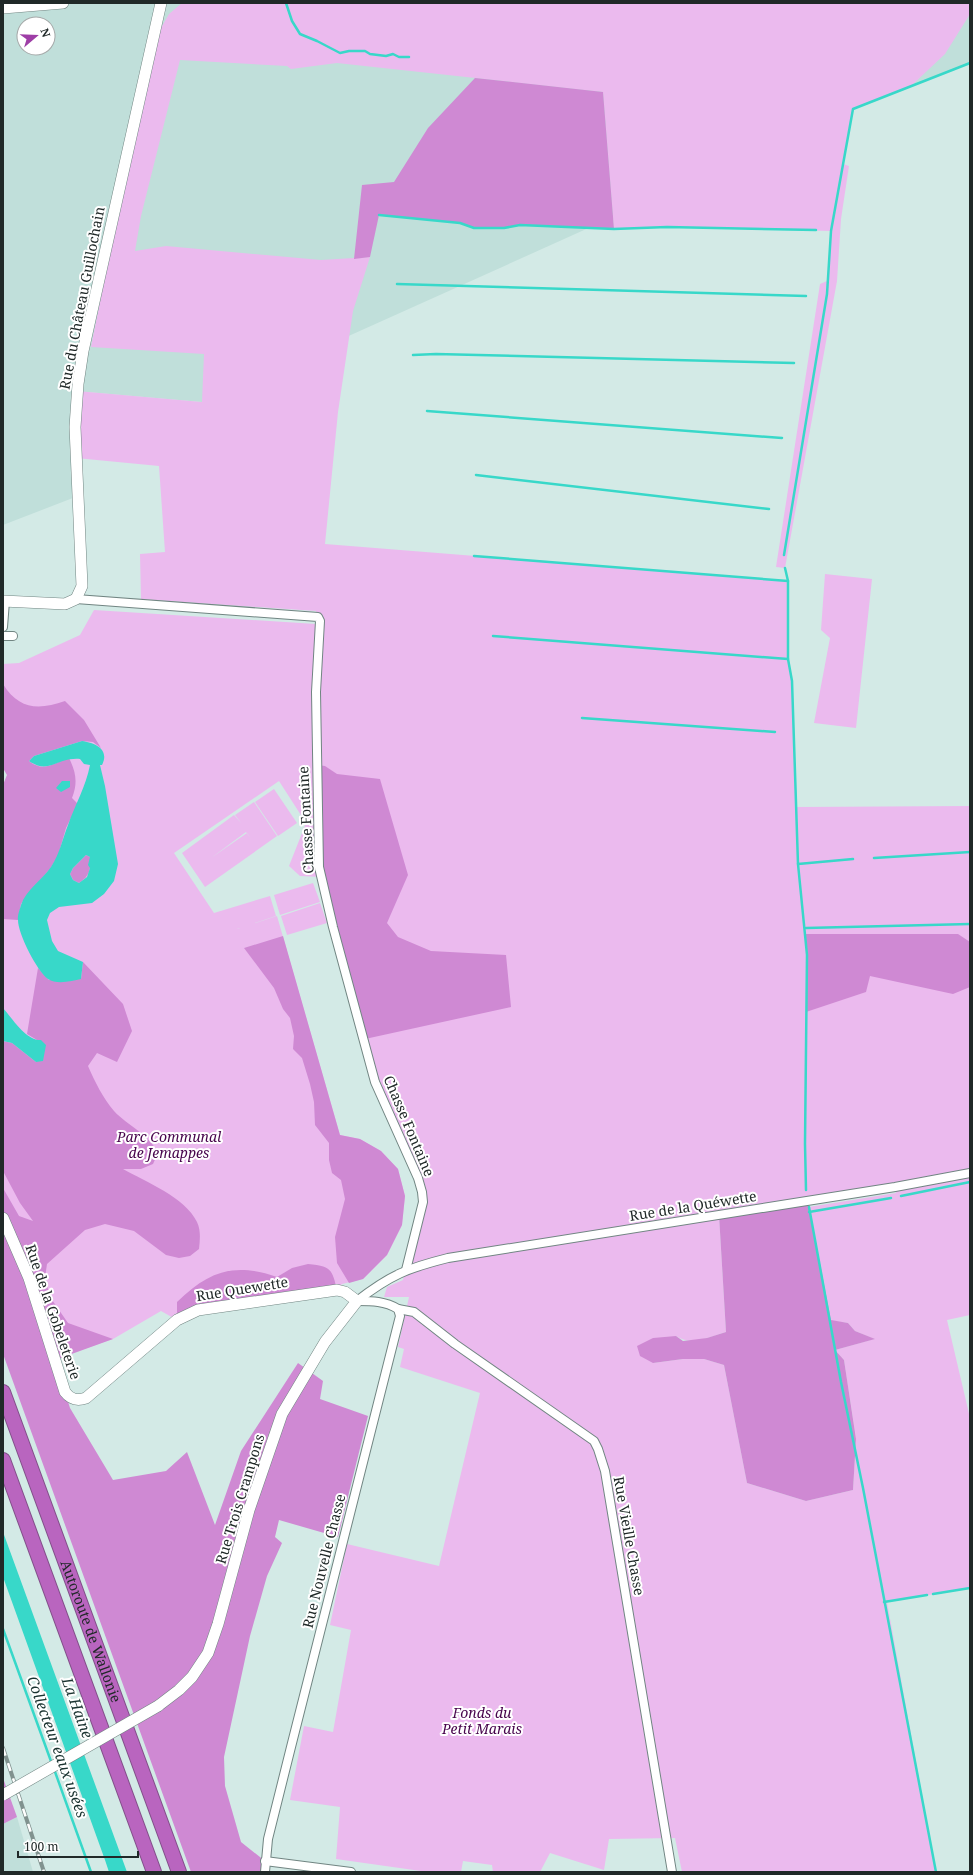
<svg xmlns="http://www.w3.org/2000/svg" width="973" height="1875" font-family="'Noto Serif',serif">
	<style>
		.built { fill: #c0dfda; fill-rule: evenodd }
		.green { fill: #ebbaee; fill-rule: evenodd }
		.forest { fill: #cf89d3 }
		.water { fill: #38d8c9; fill-rule: evenodd }
		.lines { fill: none; stroke-linecap: round; stroke-linejoin: round }
		.stream { stroke: #38d8c9; stroke-width: 2.5 }
		.street-casing { stroke: #718582; stroke-width: 10 }
		.secondary-casing { stroke: #718582; stroke-width: 12 }
		.highway-casing { stroke: #83508a; stroke-width: 16 }
		.street { stroke: #fff; stroke-width: 8 }
		.secondary { stroke: #fff; stroke-width: 11 }
		.highway { stroke: #b965bf; stroke-width: 14 }
		.rail-casing { stroke: #81928f; stroke-width: 4 }
		.rail { stroke: #fff; stroke-width: 2.5; stroke-dasharray: 8; stroke-linecap: butt }
		.secondary-bridge-casing { stroke: #718582; stroke-width: 12; stroke-linecap: butt }
		.secondary-bridge { stroke: #fff; stroke-width: 11 }
		.labels { text-anchor: middle; stroke-width: 4; stroke-linejoin: round; paint-order: stroke }
		.street-label { font-size: 14px; fill: #202928; stroke: #fff }
		.park-label { font-size: 14px; font-style: italic; fill: #47044c; stroke: #fff }
		.water-label { font-size: 15px; font-style: italic; fill: #1a3330; stroke: #fff }
	</style>
	<rect width="100%" height="100%" fill="#d3eae6"/>
	<!-- built -->
	<g class="built">
		<path d="M3,3h967v60l-117,46 -651,293 -115,-10 -9,104 -75,29zM24,24h24v24h-24z"/>
		<polygon points="17,1817 33,1872 3,1872 3,1824"/>
	</g>
	<!-- green -->
	<g class="green">
		<path d="M182,3h788v11l-25,40 -34,32 -58,23 -10,55 6,2 -8,53 -4,62 -52,287 -9,-1 44,-283 7,-3 4,-50 -164,-4 -53,2 -11,-137 -266,-29 -46,6 -4,-3 -107,-6 -39,156 -6,35 31,-5 155,14 49,-3 -17,54 -15,101 -13,132 463,37v78l4,22 5,126 173,-1v509l-23,5 23,98v170l-83,14 49,270h-254l-7,-34 -66,1 -5,31 -54,-17 -10,19h-47l-1,-7 -29,-4 -2,11h-33l-92,-13 4,-52 -50,-7 14,-74 29,6 18,-102 -21,-5 17,-81 92,22 41,-173 -80,-26 4,-18 -6,-2 11,-50h-25l3,-10 16,-7 19,-88 -37,-86 -64,-229 -21,-1 -11,-10 17,-43 -27,-42 -105,72 40,60 56,-17 6,20 -39,13 40,-13 63,219 20,4 21,12 17,18 7,27 -3,29 -15,30 -24,24 -21,5 -5,6 -139,20 -21,10 -16,-9 -48,28 -58,20 -52,-144v-430l4,-10 -4,-7v-104l16,-1 61,-28 14,-25 222,14v-13l-175,-12 -1,-45 25,-2 -6,-86 -83,-8 1,-67 125,11 2,-48 -113,-7 27,-135 43,-184 8,-14zM895,1188l1,5 -87,14 22,114 17,2 7,8 19,8 -39,11 9,10 12,78 -3,52 -47,11 -59,-18 -23,-118 -20,-6h-21l-30,4 23,-27c14,10 34,1 50,-4l-7,-117z"/>
		<polygon points="825,574 872,579 856,728 814,723 830,638 821,630"/>
		<polygon points="274,789 297,823 278,836 255,802"/>
		<path d="M254,802l23,34 -72,51 -23,-34 52,-38 7,8 -6,-8zM246,832l5,7 -4,-6 -36,25z"/>
		<polygon points="313,883 320,902 280,915 274,895"/>
		<polygon points="320,903 327,923 287,935 281,916"/>
	</g>
	<!-- forest -->
	<g class="forest">
		<polygon points="475,78 603,92 614,229 520,225 504,228 474,228 460,223 379,215 370,257 354,259 362,185 394,182 428,128"/>
		<path d="M3,684c16,26 36,26 62,17l19,19 17,28 -8,-6 -11,-1 -48,15 -5,5c15,12 24,2 40,-3 7,14 9,25 3,40l6,6 -12,24 -8,28 -8,13 -23,26 -6,9 -3,16 -15,-1v-134l4,-10 -4,-7z"/>
		<polygon points="317,765 325,766 337,774 380,779 408,875 387,923 398,937 431,951 506,955 511,1007 365,1039 319,867"/>
		<path d="M86,855l4,2c1,12 0,19 -11,26l-6,-3 -3,-6 3,-6z"/>
		<polygon points="806,934 958,934 970,942 970,987 953,994 870,976 866,992 806,1012"/>
		<polygon points="283,936 340,1135 360,1139 381,1151 398,1169 405,1196 402,1225 387,1255 363,1279 349,1283 337,1263 335,1237 345,1199 341,1180 332,1173 329,1160 329,1143 315,1125 314,1102 310,1084 302,1058 293,1049 294,1036 290,1018 283,1009 274,988 244,948"/>
		<path d="M83,962l40,42 9,27 -15,31 -20,-9 -9,13c7,16 15,32 26,45 15,16 34,22 44,42l-5,11 -12,5h-18c23,13 62,28 74,53 4,8 3,18 2,27l-9,7 -11,2 -13,-3 -32,-24 -29,-7 -20,6 -38,34 -2,14 5,19 18,26 45,16 -58,21 15,48 43,72 53,-9 21,-19 28,73 26,-74 57,-88 25,18 -3,18 48,17 -30,121 -59,-17 -4,17 7,6 -15,33 -17,60 -26,121 1,29 16,56 24,19v11h-74l-188,-518v-166l16,28 14,5 -13,-18 -17,-32v-130l9,2 24,19 1,-22 -10,-6 11,-66 11,12 32,-1z"/>
		<polygon points="808,1202 831,1320 848,1323 855,1331 875,1339 835,1350 844,1360 856,1439 853,1490 806,1501 747,1483 724,1365 704,1359 683,1359 653,1363 640,1356 637,1346 653,1338 676,1336 683,1341 707,1338 726,1332 719,1215"/>
		<path d="M308,1264c23,2 24,5 29,26l-139,20 -21,10v-18c32,-31 57,-40 100,-25l15,-9z"/>
		<polygon points="3,1778 17,1817 3,1824"/>
	</g>
	<!-- water -->
	<g class="water">
		<path d="M82,741c13,2 28,8 20,24h-2l5,21 13,78 -4,17 -10,13 -12,9 -33,4 -9,6 -3,7 5,21 6,10 25,11 -2,17c-9,2 -24,6 -33,0 -11,-8 -30,-45 -30,-59 -1,-4 2,-11 3,-15 5,-15 21,-25 30,-38 9,-14 11,-27 17,-42 7,-20 18,-39 22,-60l-6,-1 -4,-5c-23,-2 -31,16 -51,2l5,-5zM86,855l4,2 -2,8 2,3 -3,9 -8,6 -6,-3 -3,-6 3,-6z"/>
		<polygon points="62,781 70,781 70,787 61,792 56,788"/>
		<path d="M3,1008c9,10 23,33 38,32l5,5 -3,16 -7,1 -24,-19 -9,-2z"/>
		<polygon points="3,1532 127,1872 109,1872 105,1860 3,1577"/>
	</g>
	<g class="lines">
		<!-- stream -->
		<g class="stream">
			<polyline points="286,3 292,21 300,34 317,41 340,53 349,51 365,51 370,54 386,56 393,54 399,57 409,57"/>
			<polyline points="379,215 460,223 474,228 504,228 520,225 614,229 667,227 816,230"/>
			<polyline points="397,284 806,296"/>
			<polyline points="413,355 436,354 794,363"/>
			<polyline points="427,411 782,438"/>
			<polyline points="476,475 769,509"/>
			<polyline points="784,555 827,294 831,231 853,109 970,63"/>
			<polyline points="474,556 788,581"/>
			<polyline points="785,568 788,581 788,659 792,681 798,864 807,955 805,1144 806,1190"/>
			<polyline points="493,636 788,659"/>
			<polyline points="582,718 775,732"/>
			<polyline points="874,858 970,852"/>
			<polyline points="798,864 853,859"/>
			<polyline points="806,928 970,924"/>
			<polyline points="901,1196 970,1182"/>
			<polyline points="809,1207 841,1382 863,1488 936,1872"/>
			<polyline points="809,1212 891,1198"/>
			<polyline points="933,1594 970,1588"/>
			<polyline points="884,1602 927,1595"/>
			<polyline points="3,1629 52,1764"/>
			<polyline points="54,1769 91,1872"/>
		</g>
		<defs>
			<g id="street">
				<polyline points="76,599 318,617 320,621 316,692 319,867 333,927 375,1082 418,1178 422,1192 423,1202 406,1270"/>
				<polyline points="3,627 5,601"/>
				<polyline points="3,636 13,636"/>
				<path d="M357,1301c33,-26 51,-33 91,-43l447,-71 75,-14"/>
				<polyline points="398,1309 414,1312 455,1344 594,1441 598,1449 605,1471 672,1872"/>
				<polyline points="265,1861 351,1872"/>
				<path d="M265,1872l3,-33 23,-92 109,-431 -2,-7c-13,-8 -26,-8 -41,-8"/>
			</g>
			<g id="secondary">
				<polyline points="3,8 63,3"/>
				<polyline points="3,601 65,604 76,599 82,586 75,427 78,384 83,351 161,3"/>
				<path d="M3,1218l26,60 36,114c6,8 12,9 21,6l91,-78 21,-10 139,-20 8,2 12,9 -32,41 -43,72 -33,96 -31,114 -10,29 -16,24 -13,13 -21,16"/>
			</g>
			<g id="highway">
				<path id="s1" d="M3,1392l176,480"/>
				<polyline points="3,1460 154,1872"/>
			</g>
		</defs>
		<!-- street casing -->
		<use href="#street" class="street-casing"/>
		<!-- secondary casing -->
		<use href="#secondary" class="secondary-casing"/>
		<!-- highway casing -->
		<use href="#highway" class="highway-casing"/>
		<!-- street -->
		<use href="#street" class="street"/>
		<!-- secondary -->
		<use href="#secondary" class="secondary"/>
		<!-- highway -->
		<use href="#highway" class="highway"/>
		<defs>
			<polyline id="rail" points="3,1748 44,1872"/>
		</defs>
		<!-- rail casing -->
		<use href="#rail" class="rail-casing"/>
		<!-- rail -->
		<use href="#rail" class="rail"/>
		<defs>
			<polyline id="secondary-bridge" points="3,1795 158,1706"/>
		</defs>
		<!-- secondary-bridge casing -->
		<use href="#secondary-bridge" class="secondary-bridge-casing"/>
		<!-- secondary-bridge -->
		<use href="#secondary-bridge" class="secondary-bridge"/>
	</g>
	<g class="labels">
		<!-- street labels -->
		<g class="street-label">
			<text transform="translate(82 298) rotate(-79)" y="5">Rue du Château Guillochain</text>
			<text transform="translate(306 820) rotate(-93)" y="5">Chasse Fontaine</text>
			<text transform="translate(409 1126) rotate(67)" y="5">Chasse Fontaine</text>
			<text transform="translate(693 1206) rotate(-9)" y="5">Rue de la Quéwette</text>
			<text transform="translate(242 1289) rotate(-9)" y="5">Rue Quewette</text>
			<text transform="translate(53 1312) rotate(71)" y="5">Rue de la Gobeleterie</text>
			<text transform="translate(240 1499) rotate(-73)" y="5">Rue Trois Crampons</text>
			<text transform="translate(629 1536) rotate(80)" y="5">Rue Vieille Chasse</text>
			<text transform="translate(324 1561) rotate(-76)" y="5">Rue Nouvelle Chasse</text>
			<text dy="5" stroke="none"><textPath href="#s1" startOffset="255">Autoroute de Wallonie</textPath></text>
		</g>
		<!-- park labels -->
		<g class="park-label">
			<text x="169" y="1142">Parc Communal<tspan x="169" dy="16">de Jemappes</tspan></text>
			<text x="482" y="1718">Fonds du<tspan x="482" dy="16">Petit Marais</tspan></text>
		</g>
		<!-- water labels -->
		<g class="water-label">
			<text transform="translate(77 1708) rotate(70)" y="5">La Haine</text>
			<text transform="translate(57 1747) rotate(70)" y="5">Collecteur eaux usées</text>
		</g>
	</g>
	<!-- border -->
	<rect width="973" height="1875" fill="none" stroke="#202928" stroke-width="8"/>
	<!-- north arrow -->
	<g transform="translate(36 36) rotate(71)"><circle r="19" fill="#ffffff" stroke="#a6a9a9"/>
	<path d="M0-3L7 15L0 10L-7 15Z" fill="#9e3ea6"/>
	<text y="-6" font-size="11" font-weight="bold" text-anchor="middle" fill="#202928">N</text>
	</g>
	<!-- scale -->
	<path d="M18 1851v6h120v-6" fill="none" stroke="#202928" stroke-width="2"/>
	<text x="24" y="1851" font-size="12" fill="#202928" stroke="#ffffff" stroke-width="3" paint-order="stroke">100 m</text>
</svg>
